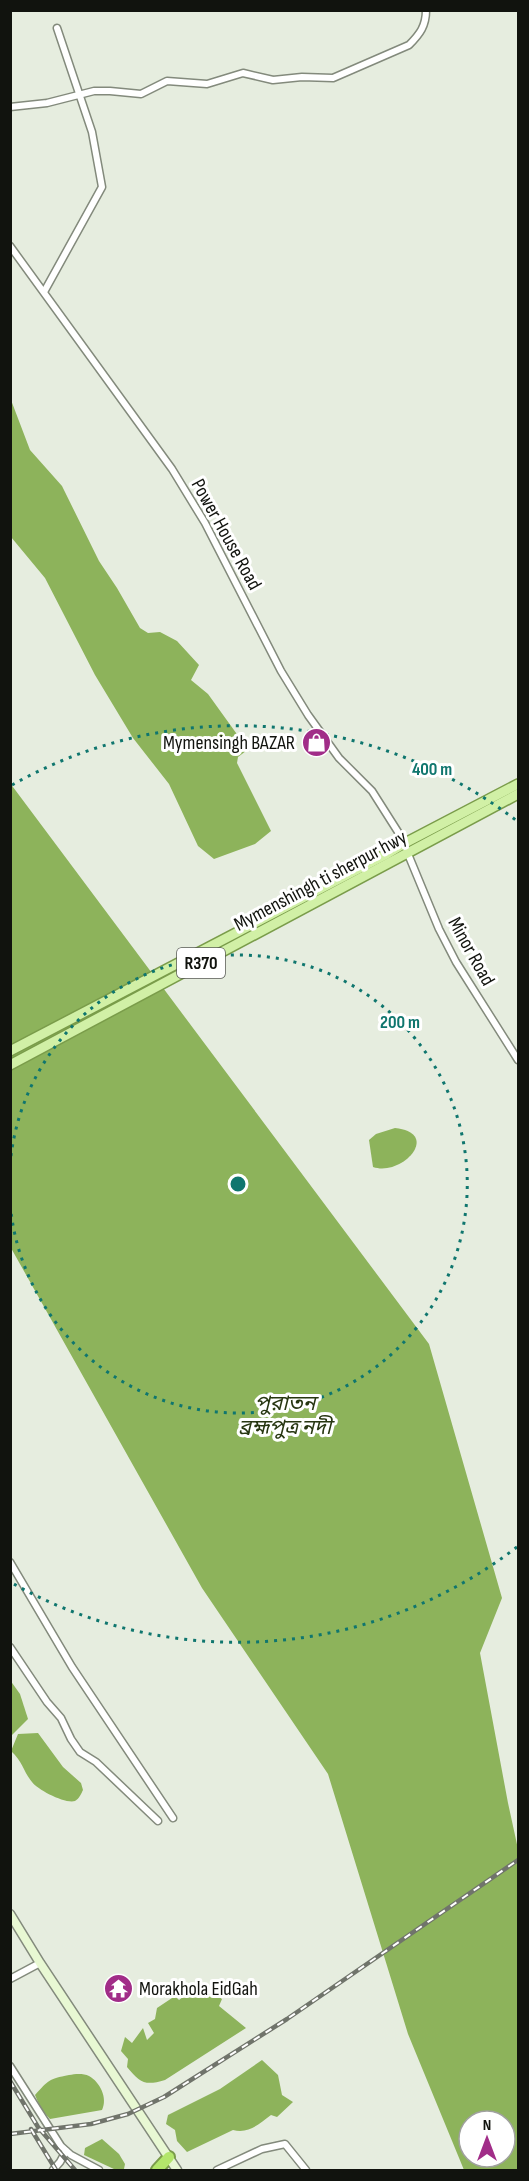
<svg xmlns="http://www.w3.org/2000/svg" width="529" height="2181" font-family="'Sofia Sans Condensed','Noto Sans Bengali',sans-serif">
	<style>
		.water { fill: #8db35b; fill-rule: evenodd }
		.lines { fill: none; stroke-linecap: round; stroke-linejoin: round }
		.street-casing { stroke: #838a7c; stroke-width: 9 }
		.secondary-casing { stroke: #838a7c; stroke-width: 11 }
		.primary-casing { stroke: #7a9c4a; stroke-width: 12 }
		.highway-casing { stroke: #7a9c4a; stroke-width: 14 }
		.street { stroke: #fff; stroke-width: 6 }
		.secondary { stroke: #e8f8d3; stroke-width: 8 }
		.primary { stroke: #d1f0a6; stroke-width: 9 }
		.highway { stroke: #b3e66b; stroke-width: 10 }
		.rail-casing { stroke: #70746b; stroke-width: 4.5 }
		.rail { stroke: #fff; stroke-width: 2; stroke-dasharray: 7; stroke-linecap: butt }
		.ring { fill: none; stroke: #0f766e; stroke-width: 3; stroke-dasharray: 3 6 }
		.labels { text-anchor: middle; stroke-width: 6; stroke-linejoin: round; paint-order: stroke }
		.shield { fill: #fff; stroke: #585a56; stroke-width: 1.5 }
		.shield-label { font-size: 18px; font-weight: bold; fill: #11130e }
		.street-label { font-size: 20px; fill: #11130e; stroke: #fff }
		.poi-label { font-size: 20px; fill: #11130e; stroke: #fff; text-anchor: end }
		.water-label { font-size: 21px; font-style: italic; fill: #273611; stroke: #fff }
		.centre { fill: #0f766e; stroke: #fff; stroke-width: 3 }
		.ring-label { font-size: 18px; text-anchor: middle; font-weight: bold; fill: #0f766e; stroke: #fff; stroke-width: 6; stroke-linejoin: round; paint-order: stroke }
	</style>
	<rect width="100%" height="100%" fill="#e6eddf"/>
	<!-- water -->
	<g class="water">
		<polygon points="11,400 30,450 62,486 99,561 117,588 140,628 148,633 160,632 177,641 199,665 191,680 208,694 244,744 246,751 238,757 237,763 271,831 255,844 214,859 198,846 169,784 133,738 95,675 45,578 11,537"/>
		<path d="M10,783l419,561 73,254 -22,55 28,150 10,46v321h-54l-56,-136 -80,-260 -126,-186 -191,-340zM469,2121h36v36h-36z"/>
		<path d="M395,1128c47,5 7,49 -22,39l-4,-27 7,-6z"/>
		<polygon points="10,1680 20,1694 28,1719 11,1736"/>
		<path d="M38,1733l25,34 18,16 2,7c-2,4 -4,9 -8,11 -10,3 -37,-11 -43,-19 -9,-11 -9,-20 -21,-31l7,-17z"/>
		<path d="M200,1984l22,15 -3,7 27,22 -81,52c-20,6 -25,3 -38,-13l1,-8 -7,-8 4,-14 7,6 11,-15 4,12 7,-7 -6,-10 7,-4 2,-11 18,-12 4,4 12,-9 1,-6z"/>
		<path d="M262,2060l16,15 4,20 11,7 -16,15 -6,-2c-12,9 -22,19 -38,15l-46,22 -10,-11 -2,-11 -9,-6 2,-9 52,-26z"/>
		<path d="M69,2075c6,-1 14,-2 20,1 11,6 19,22 13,34l-52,9 -9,-10 -6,-14c14,-15 13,-16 34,-20z"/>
		<polygon points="102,2139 119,2154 125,2164 124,2169 116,2170 84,2155 85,2148"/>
	</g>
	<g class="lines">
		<defs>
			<g id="street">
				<path d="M10,107l37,-4 47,-12h16l31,3 26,-13 40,3 36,-11 30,7 29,-3 31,1 76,-33c11,-11 17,-19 17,-35"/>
				<polyline points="10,246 172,469 205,523 281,671 308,715 339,758 372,791 405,843"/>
				<polyline points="44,292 102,187 92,132 57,28"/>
				<polyline points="408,854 439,929 456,962 518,1060"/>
				<polyline points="10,1562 72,1667 173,1818"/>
				<polyline points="10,1647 47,1702 61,1718 71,1739 80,1752 96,1762 158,1821"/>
				<polyline points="10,1979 40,1963"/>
				<polyline points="10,2066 61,2146 71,2155 99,2170"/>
				<polyline points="53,2170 60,2162 66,2151"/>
				<polyline points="217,2170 262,2149 285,2144 306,2170"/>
			</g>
			<polyline id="secondary" points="10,1914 40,1963 177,2170"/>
			<g id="primary">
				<polyline points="10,1051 387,854 405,843 518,784"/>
				<polyline points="10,1065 518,794"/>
			</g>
			<polyline id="highway" points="157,2170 169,2157"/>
		</defs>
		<!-- street casing -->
		<use href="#street" class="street-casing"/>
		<!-- secondary casing -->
		<use href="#secondary" class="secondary-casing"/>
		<!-- primary casing -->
		<use href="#primary" class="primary-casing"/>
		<!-- highway casing -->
		<use href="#highway" class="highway-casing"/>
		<!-- street -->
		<use href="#street" class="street"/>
		<!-- secondary -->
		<use href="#secondary" class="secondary"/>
		<!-- primary -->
		<use href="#primary" class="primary"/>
		<!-- highway -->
		<use href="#highway" class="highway"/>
		<defs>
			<g id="rail">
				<polyline points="10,2081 38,2127 75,2170"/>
				<polyline points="31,2129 56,2170"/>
				<polyline points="10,2134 91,2124 128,2114 164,2097 287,2019 518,1860"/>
			</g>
		</defs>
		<!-- rail casing -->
		<use href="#rail" class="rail-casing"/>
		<!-- rail -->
		<use href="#rail" class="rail"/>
	</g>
	<!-- distance rings -->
	<g class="ring">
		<path d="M11 1156A229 229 0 1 1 11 1212"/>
		<path d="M517 1547A458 458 0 0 1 12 1583M12 785A458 458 0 0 1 517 821"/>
	</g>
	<!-- icons -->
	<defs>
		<symbol id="shop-disc" viewBox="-11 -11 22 22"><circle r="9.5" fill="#a12d88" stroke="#fff"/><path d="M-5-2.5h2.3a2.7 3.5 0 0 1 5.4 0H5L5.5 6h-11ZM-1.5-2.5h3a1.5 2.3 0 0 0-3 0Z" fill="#fff"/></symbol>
		<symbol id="temple-disc" viewBox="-11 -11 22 22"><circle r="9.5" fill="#a12d88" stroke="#fff"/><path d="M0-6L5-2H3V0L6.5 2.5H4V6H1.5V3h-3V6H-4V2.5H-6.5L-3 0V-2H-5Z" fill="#fff"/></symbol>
	</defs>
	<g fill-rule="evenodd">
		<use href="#shop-disc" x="300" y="726" width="33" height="33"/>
		<use href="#temple-disc" x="102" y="1972" width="33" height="33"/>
	</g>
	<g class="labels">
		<!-- shield labels -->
		<rect class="shield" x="177" y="948" width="48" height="30" rx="4.5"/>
		<g class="shield-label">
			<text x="201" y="969">R370</text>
		</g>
		<!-- street labels -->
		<g class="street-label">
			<text transform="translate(227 534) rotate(61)" y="7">Power House Road</text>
			<text transform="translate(320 880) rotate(-28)" y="7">Mymenshingh ti sherpur hwy</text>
			<text transform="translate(472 951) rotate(61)" y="7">Minor Road</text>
		</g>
		<!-- poi labels -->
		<g class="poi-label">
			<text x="295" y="749">Mymensingh BAZAR</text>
			<text x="139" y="1995" text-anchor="start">Morakhola EidGah</text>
		</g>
		<!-- water labels -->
		<g class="water-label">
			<text x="285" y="1410">পুরাতন<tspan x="285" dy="24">ব্রহ্মপুত্র নদী</tspan></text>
		</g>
	</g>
	<circle cx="238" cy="1184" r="9" class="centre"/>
	<g class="ring-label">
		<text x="432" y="775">400 m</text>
		<text x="400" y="1028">200 m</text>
	</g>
	<!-- border -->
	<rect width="529" height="2181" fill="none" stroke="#11130e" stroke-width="24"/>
	<!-- north arrow -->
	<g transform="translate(487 2139)"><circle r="28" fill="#ffffff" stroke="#a0a19f" stroke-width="1.5"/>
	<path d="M0-4.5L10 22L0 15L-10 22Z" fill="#a12d88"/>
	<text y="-9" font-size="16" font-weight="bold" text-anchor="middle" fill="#11130e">N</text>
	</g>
</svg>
